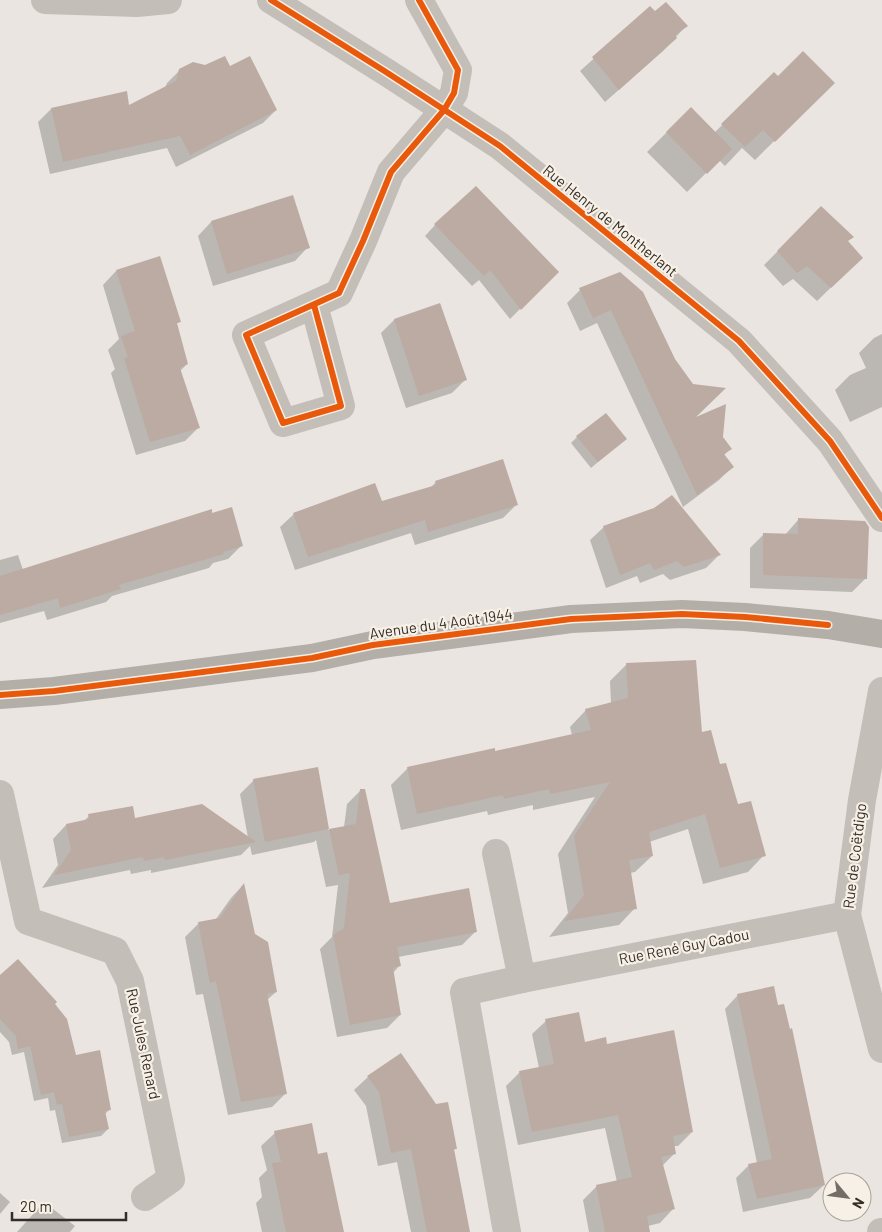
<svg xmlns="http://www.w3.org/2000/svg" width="882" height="1232" font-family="Barlow,sans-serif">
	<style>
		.shadow { fill: #0003 }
		.building { fill: #bcaba3 }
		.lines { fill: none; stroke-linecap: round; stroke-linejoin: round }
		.street { stroke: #c3beb8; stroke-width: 28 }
		.secondary { stroke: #b4aea9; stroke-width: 28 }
		.cycleway-casing { stroke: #f7f0e6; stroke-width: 9 }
		.cycleway { stroke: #e8590c; stroke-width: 6 }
		.labels { text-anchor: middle; stroke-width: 4.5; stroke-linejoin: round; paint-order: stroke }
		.street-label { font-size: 15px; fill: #332c27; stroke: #f7f0e6 }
	</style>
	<rect width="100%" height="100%" fill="#eae5e0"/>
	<!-- shadow -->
	<g class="shadow">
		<polygon points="650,8 655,12 686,26 663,51 605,102 580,71"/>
		<polygon points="205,67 229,67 276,110 263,123 176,167 167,148 50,174 38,122 51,109 129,107 165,88 167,83 180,70"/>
		<polygon points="774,74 778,78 833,83 755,160 742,148 725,166 719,160 687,192 647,152 691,108 715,132"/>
		<polygon points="292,197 308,247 295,261 213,286 198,236 211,222"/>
		<polygon points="821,208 847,242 848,271 817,301 793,279 783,286 764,265"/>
		<polygon points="435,225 557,272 510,319 479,280 472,286 425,236"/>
		<polygon points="116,271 179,322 176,324 187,364 180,371 198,428 185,441 136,455 111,373 115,369 108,350 119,339 103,285"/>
		<polygon points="620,274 692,420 722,437 730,449 724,455 732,467 719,480 683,507 597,323 580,331 567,303 580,290"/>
		<polygon points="440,304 466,379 452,393 406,408 381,333 394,320"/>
		<polygon points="882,334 882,407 850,422 835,390 850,375 866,368 859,353 874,338"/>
		<polygon points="577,437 625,439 591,468 571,443"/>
		<polygon points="436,482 516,505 503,518 415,545 411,533 295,570 280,527 294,514 381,503 430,488"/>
		<polygon points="211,515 242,545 228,559 213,563 209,568 112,596 106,602 47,620 44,611 0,623 0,560 18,555 23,570"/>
		<polygon points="798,520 866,578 852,592 750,588 750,548 764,534 785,535"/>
		<polygon points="604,527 719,555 706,568 670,580 663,574 640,583 637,576 606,588 590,540"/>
		<polygon points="626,665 701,734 720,766 738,806 764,855 748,872 703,884 688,829 649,842 652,856 635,872 630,873 635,908 619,925 549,937 568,913 558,854 595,797 533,810 533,805 488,815 487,811 401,830 391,785 408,768 494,752 572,735 570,727 586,710 611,704 610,681"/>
		<polygon points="317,769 328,830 344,827 347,804 360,791 389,905 475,932 462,945 398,957 400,965 393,973 400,1015 387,1028 337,1037 320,949 332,937 338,885 326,887 316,840 314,842 252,855 250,846 241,855 151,873 151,870 131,874 130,870 42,888 58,865 53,839 66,825 83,822 89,816 134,819 248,838 240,794 253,781"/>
		<polygon points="243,885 254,935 276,992 267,1000 286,1093 272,1107 228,1115 203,994 196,995 185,937 199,923 216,919 231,898"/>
		<polygon points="0,977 53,1004 75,1056 109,1110 105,1114 108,1129 101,1136 62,1143 55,1110 50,1111 48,1098 34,1101 24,1052 12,1055 9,1042 0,1032"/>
		<polygon points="738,995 824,1185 810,1198 743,1212 736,1178 749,1165 757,1163 725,1009"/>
		<polygon points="546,1021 584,1043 606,1045 692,1132 678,1146 673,1146 674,1154 662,1166 673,1209 660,1223 648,1226 649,1232 589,1232 583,1200 597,1186 617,1182 605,1128 518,1145 506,1086 520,1072 539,1068 532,1034"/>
		<polygon points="368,1077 456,1148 453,1151 469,1232 411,1232 397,1162 378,1166 366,1106 354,1090"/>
		<polygon points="275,1133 343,1232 262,1232 256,1203 262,1197 259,1178 267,1170 261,1146"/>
		<polygon points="0,1193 10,1202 0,1214"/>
		<polygon points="44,1202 75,1226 70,1232 17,1232"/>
	</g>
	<!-- building -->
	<g class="building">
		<polygon points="666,2 688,26 675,35 677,38 619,90 592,57 650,6 655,11"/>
		<polygon points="803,51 835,83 775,142 763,130 745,147 721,124 774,72 778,76"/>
		<polygon points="225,56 230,66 250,56 277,110 190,155 180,136 63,162 51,108 127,91 129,105 176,81 179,69 193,62 205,65"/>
		<polygon points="691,107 732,149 707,174 666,132"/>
		<polygon points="476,186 559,272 521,310 490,270 484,276 434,224"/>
		<polygon points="293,195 310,248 227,274 211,221"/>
		<polygon points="821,206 854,237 848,241 863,258 831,288 807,266 797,273 777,251"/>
		<polygon points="160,256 181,322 177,323 188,364 180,368 200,428 150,442 124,358 128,357 121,336 135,331 116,270"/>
		<polygon points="620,272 643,292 675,359 693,384 726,388 696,417 726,404 723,437 732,449 724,454 734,467 697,495 611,310 593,318 579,288"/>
		<polygon points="440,303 467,380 419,396 394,319"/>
		<polygon points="606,413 627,439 598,462 576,436"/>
		<polygon points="503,459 518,505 428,532 425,520 308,557 293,513 375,483 382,501 436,485 435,481"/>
		<polygon points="672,495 721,555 684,567 677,561 654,570 650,563 620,575 603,526 654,508"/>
		<polygon points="232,507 243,546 223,552 224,554 119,585 121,589 60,608 58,598 0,615 0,576 212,509 212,513"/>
		<polygon points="798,518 865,521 869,527 867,579 763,575 763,533 798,534"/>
		<polygon points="696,660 702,732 711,730 720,764 726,763 738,804 751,801 766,856 720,868 705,814 649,832 653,856 629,860 637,909 564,921 584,895 574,836 610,782 550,794 549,789 504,799 503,795 417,814 407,767 495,748 495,751 591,730 585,709 628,698 626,663"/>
		<polygon points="318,767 329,829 265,842 253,779"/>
		<polygon points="360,789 365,789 390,903 469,888 477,932 397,947 401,966 393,968 401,1015 350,1025 333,935 344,928 350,873 339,875 329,829 356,824"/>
		<polygon points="202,804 256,842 165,860 164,857 144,861 143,857 54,875 71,850 66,824 89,819 88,814 133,806 135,818"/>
		<polygon points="244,883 255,934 268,942 277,992 267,994 287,1094 241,1102 216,981 210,983 198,922 220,918"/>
		<polygon points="18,959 57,1002 55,1004 67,1019 76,1055 100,1050 111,1110 105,1111 109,1129 69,1137 62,1104 57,1105 54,1092 41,1095 30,1046 18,1049 16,1036 0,1019 0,975"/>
		<polygon points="774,986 778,1005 784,1004 790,1029 792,1028 825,1185 757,1199 748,1164 772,1159 737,994"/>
		<polygon points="579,1012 585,1042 606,1037 607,1044 674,1030 693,1132 673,1136 676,1154 661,1157 675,1209 647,1216 650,1232 605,1232 596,1185 632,1177 618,1115 532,1132 519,1071 554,1064 545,1019"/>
		<polygon points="401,1053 436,1104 448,1102 457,1149 454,1149 470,1232 427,1232 411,1149 391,1153 379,1092 367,1076"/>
		<polygon points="312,1123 318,1154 327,1152 344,1232 286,1232 272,1163 281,1162 274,1131"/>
	</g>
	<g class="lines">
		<!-- street -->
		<g class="street">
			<polyline points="45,0 137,3 168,0"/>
			<polyline points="271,0 386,72 500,146 739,341 830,441 882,518"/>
			<polyline points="314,305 341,406 283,423 246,335 339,293 363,241 391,172 444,110 454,93 458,70 419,0"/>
			<polyline points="882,691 862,800 847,915 882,1049"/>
			<polyline points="0,794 28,921 115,951 130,981 171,1179 145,1197"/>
			<polyline points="496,853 522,979 464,992 507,1232"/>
			<polyline points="522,979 847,915"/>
			<polyline points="881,1232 882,1232"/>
		</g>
		<!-- secondary -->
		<polyline class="secondary" points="0,695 54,691 312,658 373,645 571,619 682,614 745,617 828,625 882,634"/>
		<defs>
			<g id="cycleway">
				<polyline points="271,0 386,72 500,146 739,341 830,441 882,518"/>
				<polyline points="314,305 341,406 283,423 246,335 339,293 363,241 391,172 444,110 454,93 458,70 419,0"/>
				<polyline points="0,695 54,691 312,658 373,645 571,619 682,614 745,617 828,625"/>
			</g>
		</defs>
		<!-- cycleway casing -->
		<use href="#cycleway" class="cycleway-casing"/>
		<!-- cycleway -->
		<use href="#cycleway" class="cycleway"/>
	</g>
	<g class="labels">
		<!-- street labels -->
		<g class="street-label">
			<text transform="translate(610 221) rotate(39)" y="5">Rue Henry de Montherlant</text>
			<text transform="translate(441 624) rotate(-8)" y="5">Avenue du 4 Août 1944</text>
			<text transform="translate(855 856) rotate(-83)" y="5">Rue de Coëtdigo</text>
			<text transform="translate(684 947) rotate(-11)" y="5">Rue René Guy Cadou</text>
			<text transform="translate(143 1044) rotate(78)" y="5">Rue Jules Renard</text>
		</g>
	</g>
	<!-- north arrow -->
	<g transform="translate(847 1197) rotate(119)"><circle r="24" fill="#f7f0e6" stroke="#a9a29a"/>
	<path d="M0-4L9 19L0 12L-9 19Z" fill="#736d68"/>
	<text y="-8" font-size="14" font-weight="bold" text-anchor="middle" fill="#332c27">N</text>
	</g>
	<!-- scale -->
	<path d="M12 1212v8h114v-8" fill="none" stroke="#332c27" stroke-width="2.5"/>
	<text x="20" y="1212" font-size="15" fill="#332c27" stroke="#f7f0e6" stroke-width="4" paint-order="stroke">20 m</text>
</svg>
